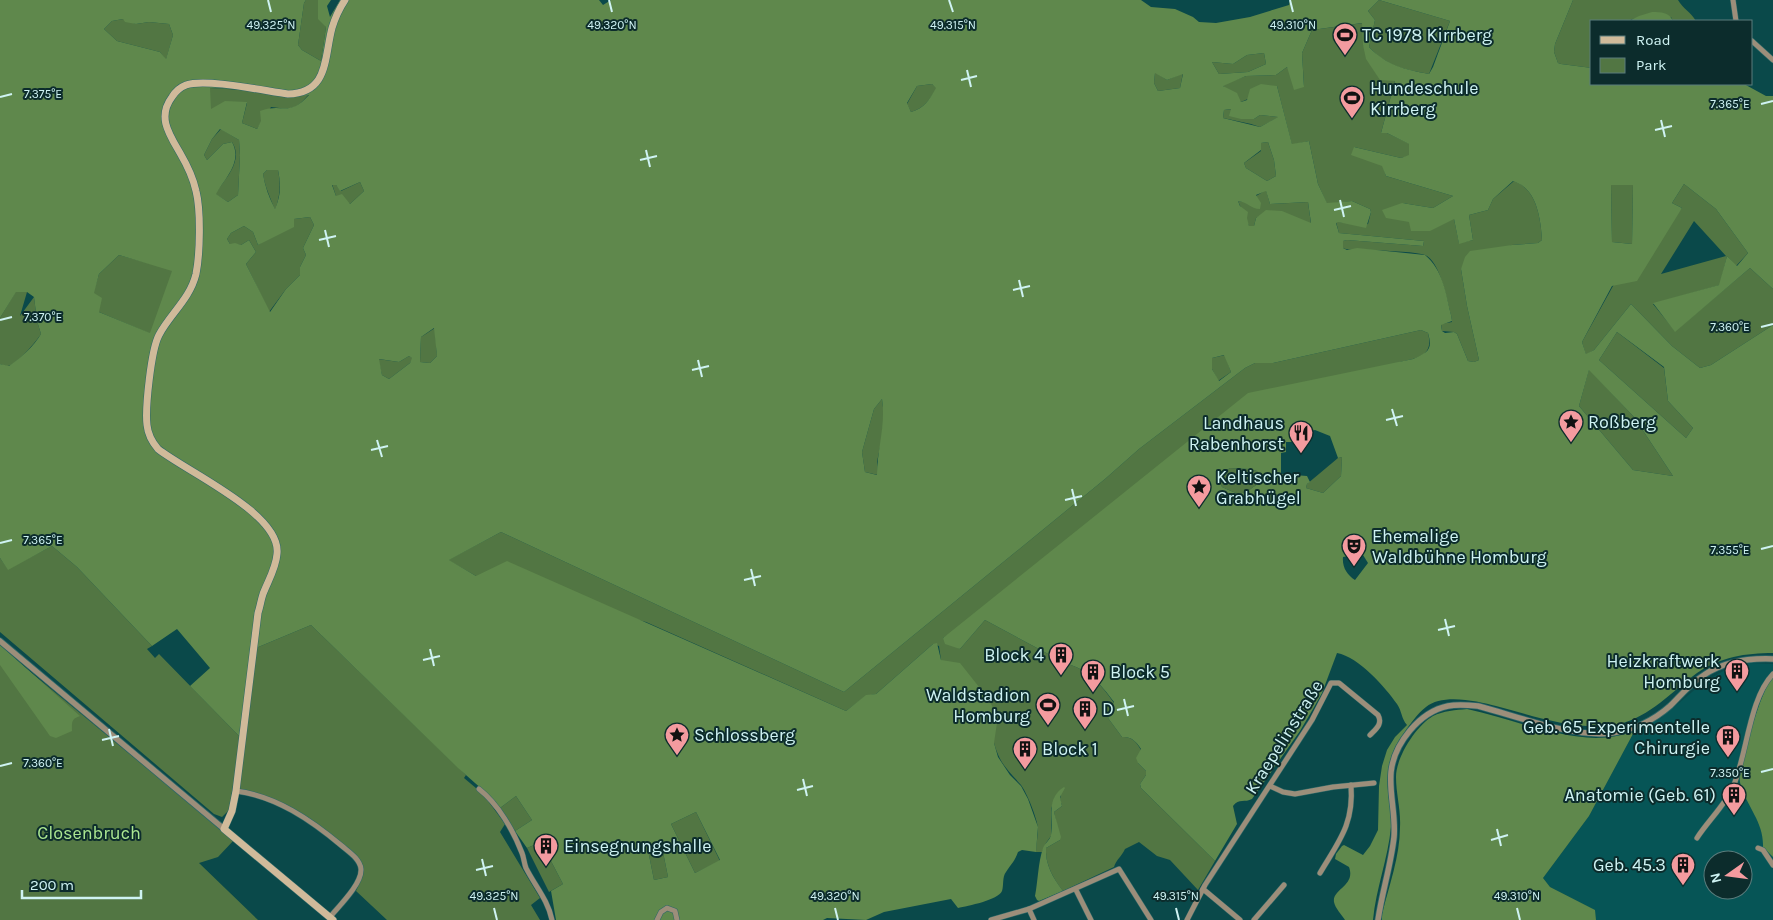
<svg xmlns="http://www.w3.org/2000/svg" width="1773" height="920" font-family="Karla,sans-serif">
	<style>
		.built { fill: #065556; fill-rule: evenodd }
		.green { fill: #527643; fill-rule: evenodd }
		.forest { fill: #5f884c; fill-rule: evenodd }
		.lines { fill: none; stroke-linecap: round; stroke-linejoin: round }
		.minor-casing { stroke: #2d6868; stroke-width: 6 }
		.tertiary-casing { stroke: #2d6868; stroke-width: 7 }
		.secondary-casing { stroke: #2d6868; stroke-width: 8 }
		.minor { stroke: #9c8e7a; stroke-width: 5 }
		.tertiary { stroke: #9c8e7a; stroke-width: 5.5 }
		.secondary { stroke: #d0ba9a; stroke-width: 7 }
		.ticks { fill: none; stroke: #cff3f3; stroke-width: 2 }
		.labels { text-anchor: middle; stroke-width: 4; stroke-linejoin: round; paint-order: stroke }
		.poi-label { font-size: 18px; fill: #cff3f3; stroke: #0c2c2c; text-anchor: start }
		.street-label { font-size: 18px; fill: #cff3f3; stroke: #0c2c2c }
		.park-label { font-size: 18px; fill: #abe791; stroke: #0c2c2c }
		.ticks-label { font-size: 12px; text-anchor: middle; fill: #cff3f3; stroke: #0c2c2c; stroke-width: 4; stroke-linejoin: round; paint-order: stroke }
	</style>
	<rect width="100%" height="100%" fill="#0a494a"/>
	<!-- built -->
	<path class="built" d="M1749,663l24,1v256h-177l-2,-10 -44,-23 -7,-9 46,-62 45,-84 27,-14 43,-36 21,-12zM1713,860h30v30h-30z"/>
	<!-- green -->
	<g class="green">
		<polygon points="306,0 318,0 326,27 321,61 302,50 298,45 304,3"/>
		<path d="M1379,0l71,21 -21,53c-26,-5 -41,-7 -60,-27l6,-27 -7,-9z"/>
		<path d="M1573,0h105c5,9 13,12 18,21h-23l-2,-4 -39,2 -3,2h-37v47l-31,-4 -3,-1 -4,-11 1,-8z"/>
		<polygon points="123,19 136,24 149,22 169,24 173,35 166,60 160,52 117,41 104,29 112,21"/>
		<path d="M1363,23v22l32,36 -14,52h6l23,11 -1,12 -8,2 -47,-11 29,19 3,10 67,20 -20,12 -31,-5 52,16 5,24 14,-3 -4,-25 19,-5 5,-11 21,-18c3,2 8,3 10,6 14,11 17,36 18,53l-4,3 -26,2 -51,24 6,37 12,54 -5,2 -6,-1 -11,-27 -3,-2 -12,-1 -1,-7 11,-2 -1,-7c-4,-15 -11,-54 -26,-60 -12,-4 -42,-4 -55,-5 -8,-1 -20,1 -27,-2v-7l4,-1 76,6 1,-5 -85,-8 -3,-11c12,-1 16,5 32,2l3,-12 -1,-3 -18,-8 -25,3 -9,-20 -9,-43 -17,4 -15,-59 -36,16 -19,-17 24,-9 30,-1 11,-8 17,19 -2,-33 10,-23z"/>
		<polygon points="1264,53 1266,64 1248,72 1219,74 1212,62 1233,64 1247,55"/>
		<polygon points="1155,72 1167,80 1183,73 1180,88 1158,91 1154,83"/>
		<path d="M932,84l5,4c-8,12 -12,20 -26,24l-4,-8 10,-18z"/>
		<path d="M210,88l99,6c-13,16 -18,16 -38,13l-14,22 -15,-6 5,-20 -37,7z"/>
		<polygon points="1232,109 1254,119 1260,115 1279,117 1260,127 1251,124 1223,118 1224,110"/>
		<path d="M221,129l18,11 1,15 -2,40 -10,7 -13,-8c10,-15 29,-33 17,-52l-9,2 -16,16 -3,-5 8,-16z"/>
		<polygon points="1268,142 1274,160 1276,176 1267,181 1246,168 1244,163 1261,151 1261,143"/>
		<path d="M267,170h11c3,15 2,26 -3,40 -5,-13 -10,-23 -12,-36z"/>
		<polygon points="360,182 364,191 350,204 336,196 332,184 336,185 341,191"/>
		<path d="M1684,184l32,25 32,44 -12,13 -9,-10 -7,29 -67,19 22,27 75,-63 23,21v36l-62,40 -11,3 -28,-22 -41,-42 -37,46 -8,5 -4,-13 31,-56 69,-78 -10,-5zM1694,221l32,35 -65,18z"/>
		<polygon points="1611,185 1633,185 1632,244 1612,242"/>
		<polygon points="1266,190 1270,204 1308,202 1311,224 1262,215 1256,218 1254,226 1249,226 1238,201 1246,202"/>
		<polygon points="310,217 314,225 303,248 306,255 300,267 300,275 286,289 269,312 246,264 256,252 249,240 241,245 230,244 227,239 231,233 244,226 253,232 258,245 294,219"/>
		<polygon points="119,255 173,270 151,334 99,312 93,293 99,274"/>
		<path d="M16,291l11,1 -7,24 14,-19 3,24 4,13c-5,8 -24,30 -33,32 -4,0 -5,-1 -8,-2v-46z"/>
		<polygon points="435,328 437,356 430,363 420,362 421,337"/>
		<path d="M1421,330l7,3c6,23 -10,25 -28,29l-457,276 17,11 25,-29 80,43c22,6 36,21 49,40l-6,15 14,19c9,-1 15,5 19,13l-3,13 8,8v4l-6,9 1,4 74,73 -17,29 -28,-30 -13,-4 -18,-14 -14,7c-3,7 -9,11 -11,18l-51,24c-10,-13 -18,-27 -17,-43l14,-8 -6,-28 8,-6 -2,-7 1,-5 -6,3 -4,12v27l-5,7 -4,9h-6c0,-8 2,-16 2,-24 -1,-10 -11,-35 -17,-43 -14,-16 -21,-21 -27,-42l-53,-83 -2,-14 -6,-2 -57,50 -10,2 -20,15 -200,-89 -170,-46 -28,-16 53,-28 343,160 261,-213 34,-30 106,-81 10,-5h18z"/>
		<polygon points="1617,332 1664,368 1668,401 1693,428 1686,438 1599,360"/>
		<polygon points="1225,355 1231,372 1218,381 1212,369 1212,358"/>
		<polygon points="409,356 413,358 410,363 389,379 382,375 378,359 399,362"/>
		<polygon points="1589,369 1634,417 1673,476 1633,470 1579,406"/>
		<polygon points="882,399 884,416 882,437 877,462 878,475 865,472 862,452 874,409"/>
		<polygon points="1342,457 1341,476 1323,493 1306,488 1307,484 1338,458"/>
		<path d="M1230,468l19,1 8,2 3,6 -1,6c-18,13 -17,13 -37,4l-4,-11z"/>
		<polygon points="52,546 77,567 152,646 147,649 155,658 159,654 241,738 229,810 222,817 214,814 0,632 0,558 8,569"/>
		<path d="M311,625l155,150 -2,3 19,16 22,30 -5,8 40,66 -9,7 9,15h-153l-31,-29c7,-16 11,-23 -2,-37l-45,-36 -70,-29 17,-141z"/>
		<polygon points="0,647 234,840 218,857 199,863 258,920 0,920"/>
		<polygon points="516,796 532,820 515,831 500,808"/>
		<polygon points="696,812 720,861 695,873 671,824"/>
		<polygon points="541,842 563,884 549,892 527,848"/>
		<polygon points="662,847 668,877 654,880 648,850"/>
	</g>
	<!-- forest -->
	<g class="forest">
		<path d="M0,0h306l-2,3 -6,42 4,5 19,11 5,-34 -8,-8v-19h13l-4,6 3,11 10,-17h259l4,5 8,-5h530l10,7 24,2 18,8 6,5 17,1 34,-6 39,-12 1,-5h89l-11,11 7,9 -6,27c19,19 34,22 60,27l4,-7 17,-46 -71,-21h194l-18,44 -1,8 4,11 3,1 31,4v16h152l22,12h7v193l-23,-21 -75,64 -22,-29 66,-18 8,-29 10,10 11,-13 -32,-44 -32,-25 -12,19 10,5 -45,73 -25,5 -30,56 4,12 8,-4 37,-46 41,42 28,22 11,-3 62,-40v328c-27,0 -53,4 -76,20 -25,18 -47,44 -78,51 -41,8 -84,-8 -123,-18 -18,-5 -54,-13 -70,1 -8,6 -16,17 -22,26 -9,12 -15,26 -16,41 -2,18 4,35 3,53 -3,32 -15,61 -18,93h-28c-3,-5 -10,-12 -11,-18 -2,-13 22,-16 15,-35l-14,-8 1,-5 6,-8 2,-1 19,10 7,-9 8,-16 1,-44 3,-20 5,-16 8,-13 12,-12c-6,-7 -5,-14 -10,-21 -12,-17 -38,-47 -60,-51l-15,40 -9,16 -13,22 -48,68c-7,4 -13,-1 -19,7l4,18 -22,37 -74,-73 -1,-4 6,-9v-4l-8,-8 -2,-5 5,-9c-4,-7 -10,-13 -19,-12l-14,-19 6,-16c-13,-18 -27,-33 -49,-39l-80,-43 -25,29 -15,-5 -2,-6 305,-245 165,-34c15,-7 20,-9 15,-26l-7,-3 -148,33h-18l-10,5 -106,81 -34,30 -261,213 -343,-160 -52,28 27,16 31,-15 339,150 20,-16 10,-1 57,-50 4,-1 4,17 19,3 27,34 8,14 2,12 -3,20 4,14 12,18 11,11 7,13 10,28 -2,25 -14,-2 -4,2c-3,9 -7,12 -12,20 -4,5 -2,13 -4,19 -4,9 -34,15 -44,17l-7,-9 -67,13 -18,8 -39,-2 -4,2h-267l-5,-29 12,-7 -22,-42 -14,6 -12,-17 17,-11 -16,-24 -16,12 -8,-10 -34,-30 -147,-143 -55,23 -15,90 -51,-52 20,-18 -33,-39 -25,17 -75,-79 -25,-21 -44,24 -8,-12v-194l9,2c13,-9 24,-19 32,-32l-4,-13 -3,-24 -7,-5h-11l-16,26zM123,19l2,3 11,2 13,-2 20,2 4,11 -7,24 -6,-7 -43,-11 -13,-12 8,-8zM1362,23l1,22 3,14 14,21 15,1 -14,52h6l22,11v11l-8,3 -47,-11 -3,8 31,11 4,10 67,20 -20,12 -31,-5 -20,7 4,8 23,4 2,9h19l24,-12 5,25 14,-4 -4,-25 19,-5 5,-11 20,-18c4,2 8,3 11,6 14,11 17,36 18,53l-4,3 -26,2 -42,6 -5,6 -4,12 6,37 12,54 -5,2 -6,-1 -11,-27 -3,-2 -9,1 -3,-2 -1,-6 11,-4 -1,-6c-5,-21 -8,-45 -26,-60l-68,-7 -10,2 -4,-2v-7l4,-1 76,6 1,-5 -85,-8 -3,-10 2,-1 28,6 5,-16 -1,-3 -18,-8 -25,2 -9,-19 -9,-43 -17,3 -15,-58 -16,-2 -11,5 -3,11 -6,2 -4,-9 -14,-7 23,-10 30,-1 11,-8 7,23 10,-3 -2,-34 10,-23zM1264,53l2,11 -18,8 -29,2 -7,-12 21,2 14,-9zM1155,73l12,7 16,-6 -3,14 -22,3 -4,-8zM932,84l4,4c-7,12 -11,20 -25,24l-4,-9 10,-17zM210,88l23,1 60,8 16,-2c-21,23 -26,7 -49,16l1,10 -4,8 -15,-6 5,-21 -22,-1 -14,8zM1231,109l-2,7 12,3h13l6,-4 18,2 -18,10 -37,-9 1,-8zM220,129l19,11 1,15 -2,40 -10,7 -12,-8c9,-16 27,-32 16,-52l-9,2 -16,16 -3,-5 8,-16zM1268,142l6,18 2,16 -9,5 -21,-13 -2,-5 17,-13v-7zM267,170h11c3,15 3,25 -3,39 -6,-11 -10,-23 -12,-35zM360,182l4,9 -14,13 -8,-10 -6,2 -4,-11h4l4,6zM1611,185h22l-1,59 -20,-2zM1266,191l4,13 38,-2 3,21 -29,-12 -16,-1 -10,8 -2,8h-5l-2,-8 1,-6 -8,-6 -2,-5c10,1 13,8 22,8l1,-6 -5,-8zM310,217l4,8 -11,23 3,7 -6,12v8l-14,14 -16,23 -24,-48 10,-12 -7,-12 -8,5 -6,-2 -5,1 -3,-5 4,-6 13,-7 9,6 5,13 36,-18v-8zM119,255l53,16 -22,62 -51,-21 3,-14 -8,-5 5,-19zM434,328l3,28 -7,7 -10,-1 1,-25zM1617,332l47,35 4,34 25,27 -7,10 -87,-78zM1224,355l7,17 -12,9 -7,-12v-11zM409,356l3,2 -2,5 -21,16 -7,-4 -3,-16 20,3zM1589,370l45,47 39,59 -40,-6 -54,-64zM882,399c4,26 -5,50 -5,76l-12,-3 -3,-20 12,-43zM1315,430l15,6 8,22 4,-1 -1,19 -18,17 -17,-5 1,-4 3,-2 -3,-6 -26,-2v-21l5,-1v-10h6l10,-9zM1230,468l19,1 8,2 3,6 -1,6c-18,13 -17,13 -37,4l-4,-11zM1354,555h9l5,8 -13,17c-8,-5 -13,-13 -12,-23zM696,812l24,48 -25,13 -24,-49zM662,847l6,30 -14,3 -6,-30z"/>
		<path d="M1652,12c9,0 17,0 21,9h-44l10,-5z"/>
		<path d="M0,645l80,71c-9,3 -8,6 -8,15l-16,7 -6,-2 -50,-71z"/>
		<path d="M1773,677v180l-10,-10c1,-24 -15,-39 -22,-61 -1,-3 -2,-8 -1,-11 2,-18 22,-88 33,-98z"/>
		<path d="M1467,709c42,9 85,28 129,29 13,0 25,-3 38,-6l-45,84 -46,62 7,9 45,23 1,10h-214v-6c7,-28 18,-58 18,-87 1,-17 -4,-33 -4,-50 0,-20 20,-51 37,-61 10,-5 23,-6 34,-7z"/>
		<path d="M1064,787l1,1 -5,9 2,9 -8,6 7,25 -1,3 -14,8c-1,16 7,30 17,43l-24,10 -2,-1 -2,-4c3,-16 3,-33 8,-48 2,-5 7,-8 8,-13 3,-17 -6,-36 13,-48z"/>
	</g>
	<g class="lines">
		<defs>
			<g id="minor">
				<polyline points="1733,0 1736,21"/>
				<polyline points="1752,41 1773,60"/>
				<polyline points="1270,786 1283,792 1295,794 1333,787 1374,783"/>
				<path d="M479,789c19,15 34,41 43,64 2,5 2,10 4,15 9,18 22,32 26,52"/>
				<path d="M236,791c40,5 75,29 106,55 7,6 18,13 19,23 1,15 -22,37 -31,48"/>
				<path d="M1697,838c10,-16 29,-34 36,-51 14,-32 16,-88 40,-113"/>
				<polyline points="1758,848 1763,850 1773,865"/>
				<path d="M1320,873c19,-32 34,-49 31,-88"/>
				<polyline points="1203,889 1240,920"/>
				<polyline points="1076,890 1091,920"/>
				<polyline points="1029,909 1034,920"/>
				<polyline points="657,920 661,912 667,908 675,911 677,920"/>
				<polyline points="991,920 1029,909 1119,869 1151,920"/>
				<path d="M1187,920l18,-35 107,-165 19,-37h8l39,32c5,9 -2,14 -8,20"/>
				<polyline points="1254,920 1284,885"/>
			</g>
			<g id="tertiary">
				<polyline points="0,641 224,829"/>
				<path d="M1378,920c4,-28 13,-55 16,-83 2,-22 -5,-43 -3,-65 3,-28 28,-60 57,-66 10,-2 20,-1 30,0 39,10 94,32 134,27 22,-3 42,-13 58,-27 11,-11 21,-23 34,-31 21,-14 44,-17 69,-16"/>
			</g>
			<path id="secondary" d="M333,920l-109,-91 8,-18 4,-20 22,-178c2,-6 3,-13 5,-19 5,-13 13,-26 14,-40 5,-40 -90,-82 -119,-105 -6,-7 -10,-14 -11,-24 -2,-16 4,-75 12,-90 11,-21 31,-36 37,-61 4,-20 5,-63 0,-83 -3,-14 -9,-26 -16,-38 -11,-19 -23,-36 -8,-56 3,-5 9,-10 14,-12 20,-7 79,6 102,9 41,-1 36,-36 44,-66 3,-10 7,-19 13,-28"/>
		</defs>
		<!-- minor casing -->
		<use href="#minor" class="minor-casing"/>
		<!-- tertiary casing -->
		<use href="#tertiary" class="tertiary-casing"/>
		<!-- secondary casing -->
		<use href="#secondary" class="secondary-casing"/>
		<!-- minor -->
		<use href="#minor" class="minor"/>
		<!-- tertiary -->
		<use href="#tertiary" class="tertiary"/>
		<!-- secondary -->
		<use href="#secondary" class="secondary"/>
	</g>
	<!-- ticks -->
	<path class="ticks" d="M268,0l3,12M609,0l3,12M949,0l4,12M1290,0l3,12M967,70l4,17M961,80l16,-4M0,97l12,-3M1761,104l12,-3M1661,120l4,17M1655,130l17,-4M646,150l4,17M640,160l17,-4M1340,200l4,17M1334,210l17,-4M325,230l4,17M319,240l17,-4M1019,280l4,17M1013,290l17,-4M0,320l12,-3M1761,327l12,-3M698,360l4,17M692,370l17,-4M1392,409l5,17M1386,420l17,-4M377,440l5,17M371,450l17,-4M1072,489l4,17M1065,500l17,-4M0,543l12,-3M1761,549l12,-3M751,569l4,17M744,580l17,-4M1445,619l4,17M1438,630l17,-4M430,649l4,17M423,660l17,-4M1124,699l4,17M1117,710l17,-4M109,729l4,17M102,740l17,-4M0,766l12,-3M1761,772l12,-3M803,779l4,17M797,790l16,-4M1497,829l4,17M1491,840l17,-5M482,859l4,17M476,870l17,-4M494,908l3,12M835,908l3,12M1176,908l3,12M1517,908l3,12"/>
	<!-- icons -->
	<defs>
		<symbol id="stadium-pin" viewBox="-11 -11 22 30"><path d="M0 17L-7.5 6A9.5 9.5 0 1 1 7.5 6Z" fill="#f49b9f" stroke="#0c2c2c"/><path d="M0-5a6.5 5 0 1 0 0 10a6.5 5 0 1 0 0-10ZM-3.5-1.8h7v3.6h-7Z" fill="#111"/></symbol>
		<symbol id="sight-pin" viewBox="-11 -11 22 30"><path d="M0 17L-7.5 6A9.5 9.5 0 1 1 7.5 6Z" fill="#f49b9f" stroke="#0c2c2c"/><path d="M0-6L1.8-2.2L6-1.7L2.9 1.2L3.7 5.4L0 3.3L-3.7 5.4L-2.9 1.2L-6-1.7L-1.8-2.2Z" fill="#111"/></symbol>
		<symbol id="restaurant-pin" viewBox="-11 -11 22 30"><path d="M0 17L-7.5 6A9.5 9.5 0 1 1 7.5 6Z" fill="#f49b9f" stroke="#0c2c2c"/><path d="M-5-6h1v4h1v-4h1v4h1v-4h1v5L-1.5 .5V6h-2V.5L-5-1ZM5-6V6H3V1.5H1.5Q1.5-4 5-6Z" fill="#111"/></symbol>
		<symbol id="theatre-pin" viewBox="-11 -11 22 30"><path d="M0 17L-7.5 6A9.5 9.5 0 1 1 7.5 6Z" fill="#f49b9f" stroke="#0c2c2c"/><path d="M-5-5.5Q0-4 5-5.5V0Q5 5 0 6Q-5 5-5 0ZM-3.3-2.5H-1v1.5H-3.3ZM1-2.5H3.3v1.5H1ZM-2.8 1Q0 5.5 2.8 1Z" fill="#111"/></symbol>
		<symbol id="building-pin" viewBox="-11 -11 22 30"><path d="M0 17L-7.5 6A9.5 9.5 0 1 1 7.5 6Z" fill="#f49b9f" stroke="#0c2c2c"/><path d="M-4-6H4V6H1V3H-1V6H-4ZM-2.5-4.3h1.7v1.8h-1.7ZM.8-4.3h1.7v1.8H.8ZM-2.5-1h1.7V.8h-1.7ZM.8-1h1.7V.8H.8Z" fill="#111"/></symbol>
	</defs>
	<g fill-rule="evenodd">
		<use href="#stadium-pin" x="1331" y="21" width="28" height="38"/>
		<use href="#stadium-pin" x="1338" y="84" width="28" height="38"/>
		<use href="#sight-pin" x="1557" y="408" width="28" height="38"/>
		<use href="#restaurant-pin" x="1287" y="419" width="28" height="38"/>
		<use href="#sight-pin" x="1185" y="473" width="28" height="38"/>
		<use href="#theatre-pin" x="1340" y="532" width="28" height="38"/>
		<use href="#building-pin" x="1047" y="641" width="28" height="38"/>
		<use href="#building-pin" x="1723" y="657" width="28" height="38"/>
		<use href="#building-pin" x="1079" y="658" width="28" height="38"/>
		<use href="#stadium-pin" x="1034" y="691" width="28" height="38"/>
		<use href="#building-pin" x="1071" y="695" width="28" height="38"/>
		<use href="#sight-pin" x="663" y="721" width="28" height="38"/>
		<use href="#building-pin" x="1714" y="723" width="28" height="38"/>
		<use href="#building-pin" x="1011" y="735" width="28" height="38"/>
		<use href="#building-pin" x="1720" y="781" width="28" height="38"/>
		<use href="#building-pin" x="532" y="832" width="28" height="38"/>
		<use href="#building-pin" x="1669" y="851" width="28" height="38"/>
	</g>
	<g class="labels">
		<!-- poi labels -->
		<g class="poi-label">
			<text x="1362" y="41">TC 1978 Kirrberg</text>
			<text x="1370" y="94">Hundeschule<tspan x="1370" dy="21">Kirrberg</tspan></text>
			<text x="1588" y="428">Roßberg</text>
			<text x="1284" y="429" text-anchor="end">Landhaus<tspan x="1284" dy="21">Rabenhorst</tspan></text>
			<text x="1216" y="483">Keltischer<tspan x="1216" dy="21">Grabhügel</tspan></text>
			<text x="1372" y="542">Ehemalige<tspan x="1372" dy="21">Waldbühne Homburg</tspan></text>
			<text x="1044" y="661" text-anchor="end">Block 4</text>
			<text x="1720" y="667" text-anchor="end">Heizkraftwerk<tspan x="1720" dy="21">Homburg</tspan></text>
			<text x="1110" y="678">Block 5</text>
			<text x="1030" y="701" text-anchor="end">Waldstadion<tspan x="1030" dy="21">Homburg</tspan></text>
			<text x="1102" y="715">D</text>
			<text x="1710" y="733" text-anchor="end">Geb. 65 Experimentelle<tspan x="1710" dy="21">Chirurgie</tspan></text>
			<text x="694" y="741">Schlossberg</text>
			<text x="1042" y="755">Block 1</text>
			<text x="1716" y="801" text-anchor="end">Anatomie (Geb. 61)</text>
			<text x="564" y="852">Einsegnungshalle</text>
			<text x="1666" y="871" text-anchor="end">Geb. 45.3</text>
		</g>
		<!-- street labels -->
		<g class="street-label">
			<text transform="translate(1284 737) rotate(-58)" y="6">Kraepelinstraße</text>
		</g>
		<!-- park labels -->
		<g class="park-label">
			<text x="89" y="839">Closenbruch</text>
		</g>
	</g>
	<g class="ticks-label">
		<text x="271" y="29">49.325°N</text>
		<text x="612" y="29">49.320°N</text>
		<text x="953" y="29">49.315°N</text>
		<text x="1293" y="29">49.310°N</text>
		<text x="43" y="98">7.375°E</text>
		<text x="1730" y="108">7.365°E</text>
		<text x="43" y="321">7.370°E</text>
		<text x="1730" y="331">7.360°E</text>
		<text x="43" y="544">7.365°E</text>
		<text x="1730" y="554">7.355°E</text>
		<text x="43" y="767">7.360°E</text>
		<text x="1730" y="777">7.350°E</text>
		<text x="494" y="900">49.325°N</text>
		<text x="835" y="900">49.320°N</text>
		<text x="1176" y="900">49.315°N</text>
		<text x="1517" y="900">49.310°N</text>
	</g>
	<!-- legend -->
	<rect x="1590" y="20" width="162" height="65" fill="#0c2c2c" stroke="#5a7c7c"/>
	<rect x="1600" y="36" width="25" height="8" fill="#d0ba9a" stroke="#5a7c7c"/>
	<text x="1636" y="45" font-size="15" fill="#cff3f3">Road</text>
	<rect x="1600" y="58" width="25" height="15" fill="#527643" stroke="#5a7c7c"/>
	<text x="1636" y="70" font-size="15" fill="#cff3f3">Park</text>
	<!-- north arrow -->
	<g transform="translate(1728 875) rotate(256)"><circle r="24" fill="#0c2c2c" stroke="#5a7c7c"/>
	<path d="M0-4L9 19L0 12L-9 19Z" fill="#f49b9f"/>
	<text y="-8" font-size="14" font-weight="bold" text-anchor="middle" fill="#cff3f3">N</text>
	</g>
	<!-- scale -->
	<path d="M22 890v8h119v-8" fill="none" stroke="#cff3f3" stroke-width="2.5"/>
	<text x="30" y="890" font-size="15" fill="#cff3f3" stroke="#0c2c2c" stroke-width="4" paint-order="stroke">200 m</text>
</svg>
